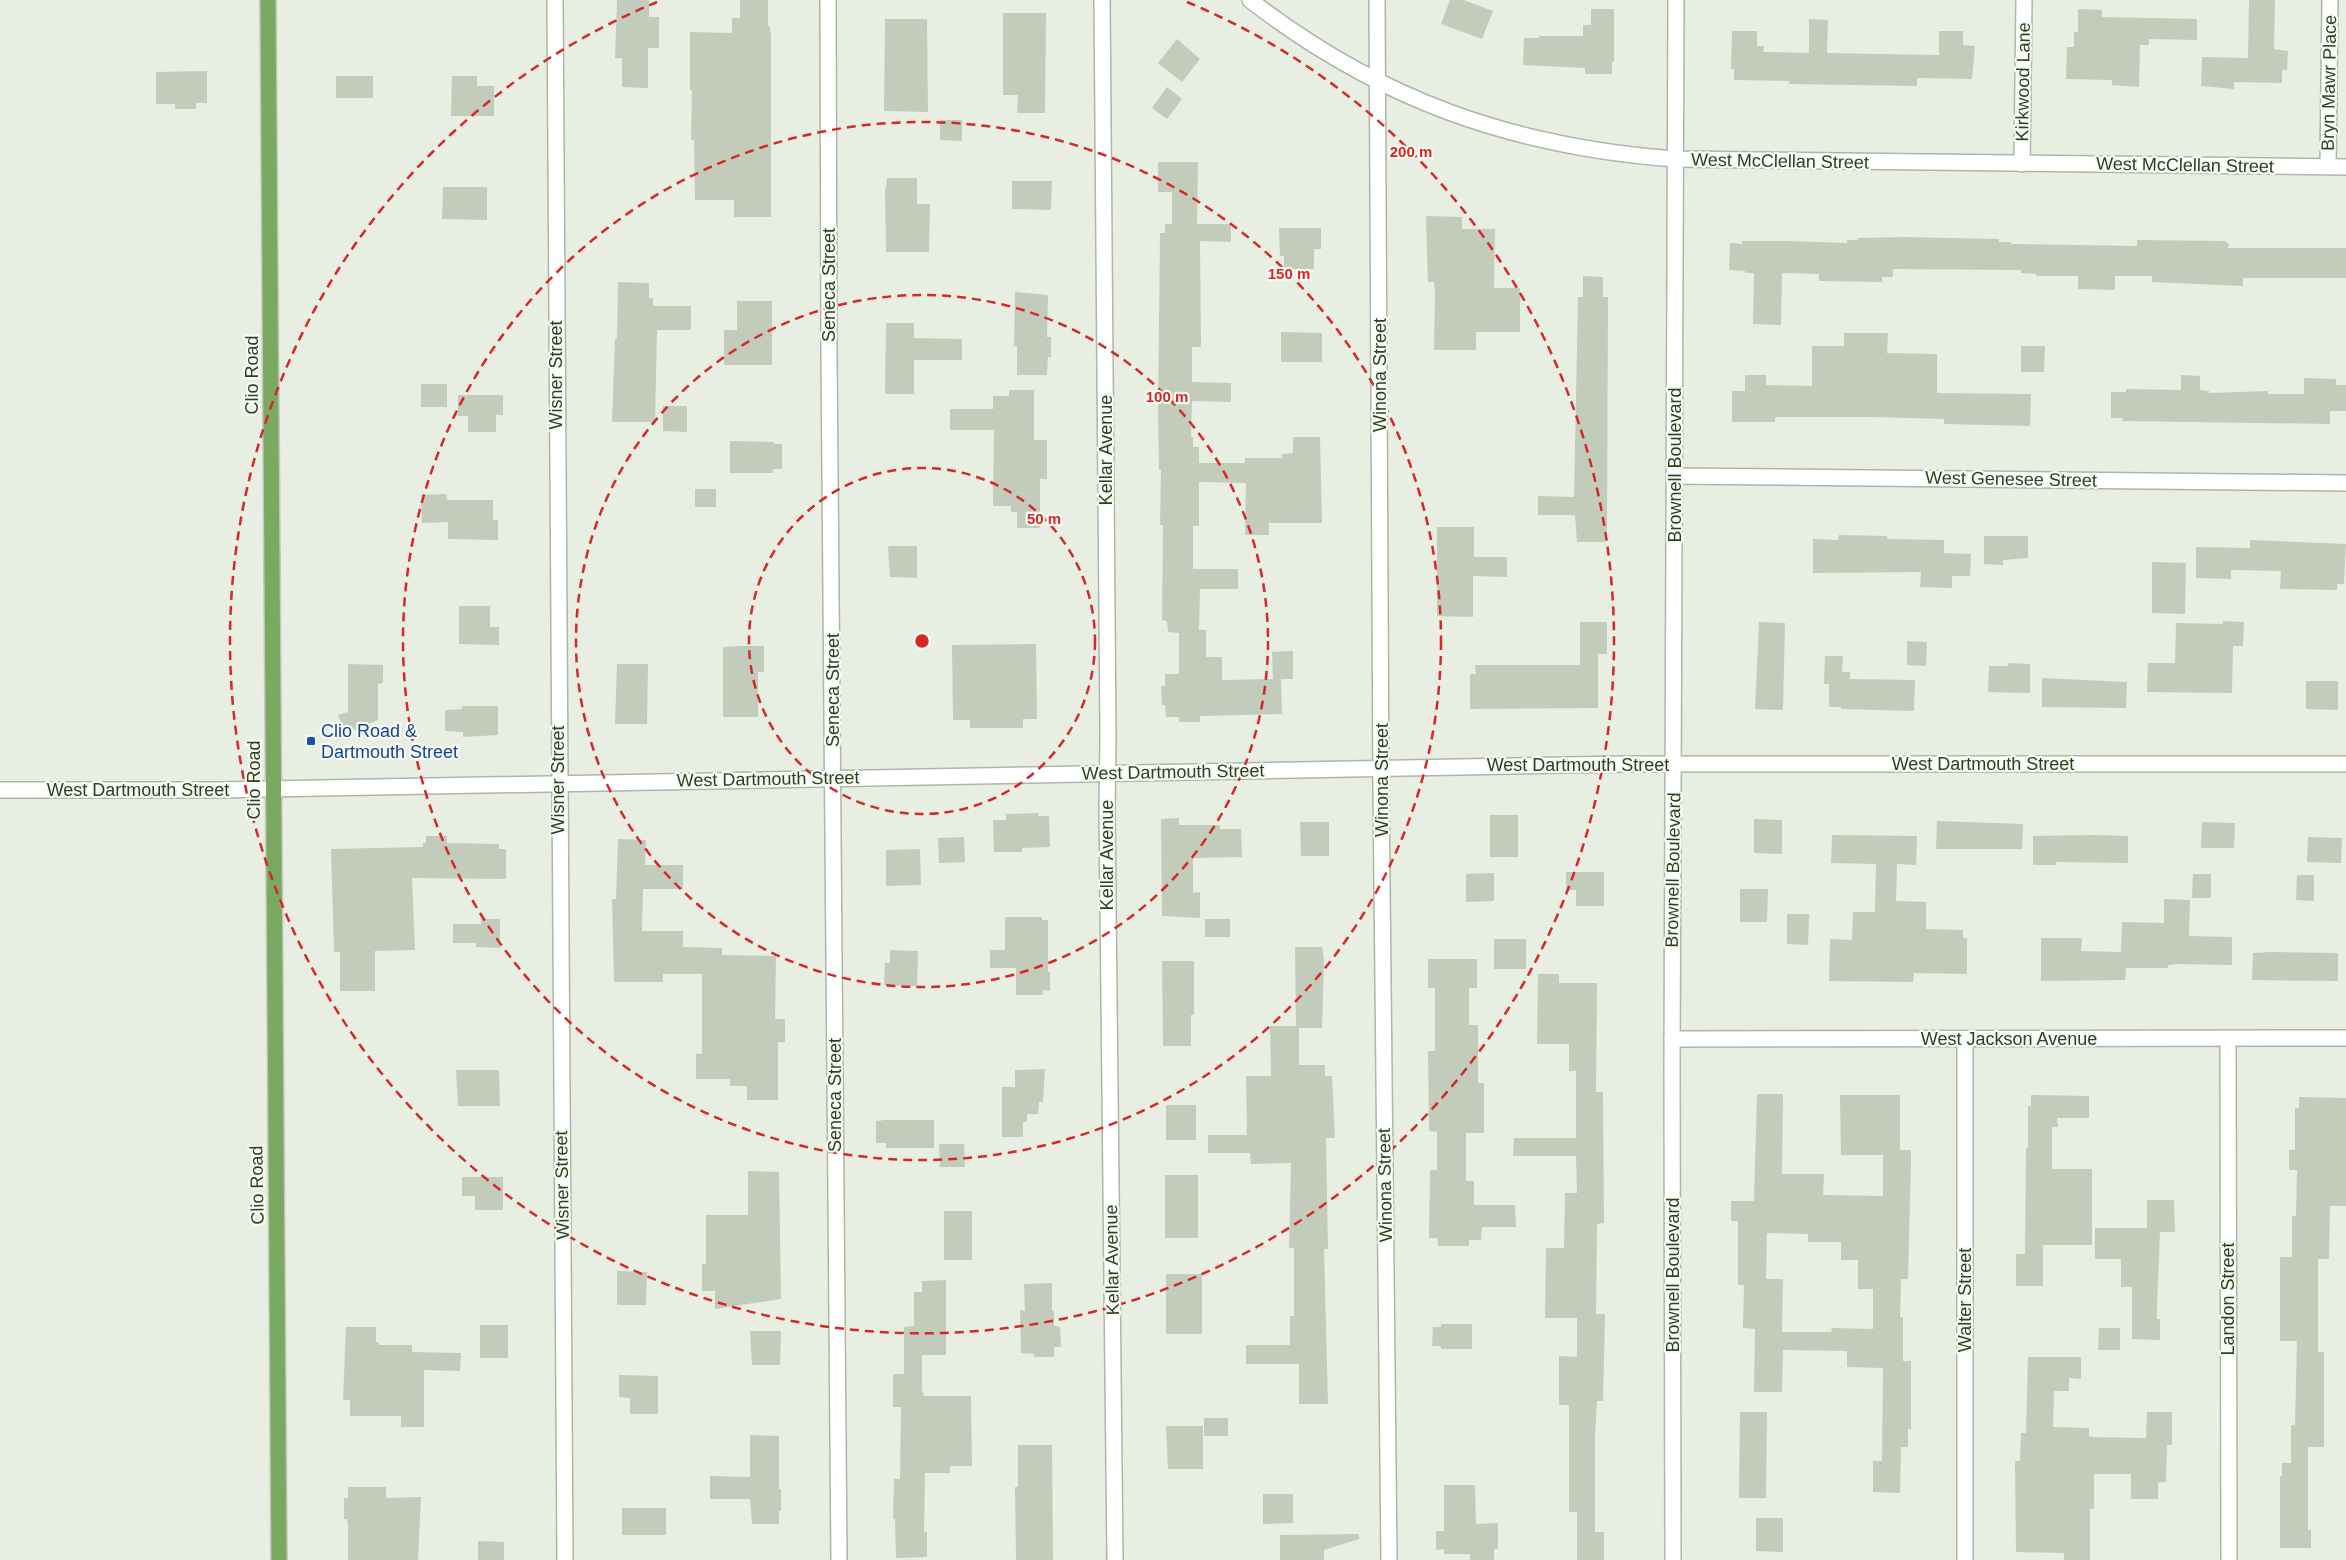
<svg xmlns="http://www.w3.org/2000/svg" width="2346" height="1560" font-family="Arial,sans-serif">
	<style>
		.building { fill: #c3ccba; fill-rule: evenodd }
		.lines { fill: none; stroke-linecap: round; stroke-linejoin: round }
		.minor-casing { stroke: #acb7a4; stroke-width: 18 }
		.major-casing { stroke: #c4cac0; stroke-width: 18 }
		.minor { stroke: #fff; stroke-width: 15 }
		.major { stroke: #7aa961; stroke-width: 15 }
		.ring { fill: none; stroke: #d62828; stroke-width: 2.5; stroke-dasharray: 9 6 }
		.transit-dot { fill: #1a4fb4; stroke: #f7faf3; stroke-width: 2 }
		.labels { text-anchor: middle; stroke-width: 4.5; stroke-linejoin: round; paint-order: stroke }
		.street-label { font-size: 18px; fill: #2c411f; stroke: #f7faf3 }
		.transit-label { font-size: 18px; fill: #164399; stroke: #f7faf3; text-anchor: start }
		.centre { fill: #d62828; stroke: #f7faf3; stroke-width: 2.5 }
		.ring-label { font-size: 15px; text-anchor: middle; font-weight: bold; fill: #d62828; stroke: #f7faf3; stroke-width: 4.5; stroke-linejoin: round; paint-order: stroke }
	</style>
	<rect width="100%" height="100%" fill="#e8eee2"/>
	<!-- building -->
	<g class="building">
		<polygon points="617,0 649,0 649,17 659,17 659,48 648,48 648,88 622,87 622,58 615,58"/>
		<polygon points="740,0 768,0 768,26 770,26 770,33 771,33 771,217 734,217 734,200 695,200 694,140 691,140 692,90 690,90 690,32 732,33 732,18 740,18"/>
		<polygon points="1450,0 1464,0 1493,11 1482,39 1441,24"/>
		<polygon points="2249,0 2275,0 2274,49 2288,51 2287,70 2282,70 2282,83 2234,82 2234,89 2201,86 2202,57 2248,58"/>
		<polygon points="1591,9 1614,9 1614,62 1612,62 1612,74 1585,74 1585,68 1523,65 1524,38 1539,38 1539,36 1583,36 1583,25 1591,25"/>
		<polygon points="2078,9 2102,10 2102,17 2197,19 2197,40 2149,39 2149,45 2140,45 2139,87 2112,85 2112,80 2066,79 2067,47 2074,47 2074,32 2078,32"/>
		<polygon points="1003,13 1046,13 1045,113 1017,113 1018,95 1003,95"/>
		<polygon points="885,19 927,19 928,112 884,111"/>
		<polygon points="1809,19 1828,20 1827,53 1939,55 1939,31 1963,31 1963,45 1975,46 1972,79 1917,78 1917,86 1789,84 1789,81 1734,80 1734,69 1731,69 1732,31 1757,31 1757,46 1764,46 1763,52 1809,53"/>
		<polygon points="1177,39 1200,59 1182,82 1158,63"/>
		<polygon points="207,71 207,103 196,103 196,109 175,109 175,104 156,104 156,72"/>
		<rect x="336" y="76" width="37" height="22"/>
		<polygon points="452,76 477,76 477,86 494,86 494,116 451,116"/>
		<polygon points="1167,87 1182,99 1167,119 1152,108"/>
		<polygon points="940,120 962,120 962,141 940,140"/>
		<polygon points="1158,162 1198,162 1197,224 1231,224 1231,242 1200,241 1201,347 1192,347 1192,382 1231,383 1231,402 1192,401 1191,437 1193,437 1193,447 1199,447 1199,463 1245,463 1245,458 1282,458 1282,454 1293,453 1293,437 1320,437 1322,523 1269,523 1269,535 1245,535 1246,483 1199,482 1199,526 1193,526 1193,569 1238,569 1238,589 1200,589 1199,630 1206,630 1206,657 1222,657 1222,680 1273,679 1272,652 1293,651 1293,679 1281,679 1282,714 1200,716 1200,722 1179,722 1179,717 1166,717 1165,705 1162,705 1161,686 1165,686 1165,674 1179,674 1179,633 1168,632 1167,621 1162,620 1163,525 1160,525 1161,470 1159,470 1158,416 1160,233 1165,233 1165,224 1172,224 1172,192 1158,192"/>
		<polygon points="887,178 917,178 917,204 930,204 929,252 886,252 885,188 886,188"/>
		<polygon points="1012,181 1052,181 1051,210 1012,209"/>
		<polygon points="443,187 487,187 487,220 442,219"/>
		<polygon points="1426,216 1462,217 1462,229 1495,229 1494,288 1520,288 1520,332 1476,332 1476,350 1434,350 1435,292 1434,282 1428,282"/>
		<polygon points="1279,228 1321,228 1321,249 1314,249 1314,269 1284,269 1284,256 1280,256"/>
		<polygon points="1905,237 1999,239 1999,242 2011,242 2011,244 2137,246 2137,240 2226,241 2226,243 2229,243 2228,248 2346,248 2346,278 2243,278 2243,286 2152,282 2152,276 2115,276 2115,290 2078,289 2078,276 2036,276 2036,274 2021,273 2021,270 1893,269 1893,277 1882,277 1882,282 1819,281 1819,274 1782,273 1781,325 1753,324 1754,273 1745,273 1745,271 1729,270 1730,243 1742,244 1742,241 1787,241 1847,243 1847,240 1858,240 1858,238"/>
		<polygon points="1583,276 1603,277 1603,297 1608,297 1607,531 1606,530 1605,542 1577,542 1575,515 1538,515 1538,496 1574,497 1578,297 1583,297"/>
		<polygon points="618,282 649,283 649,298 653,298 653,306 691,306 691,330 657,330 655,422 612,422 615,339 617,339"/>
		<polygon points="1015,292 1048,295 1047,337 1051,337 1051,357 1048,357 1047,375 1017,375 1017,346 1014,346"/>
		<polygon points="737,301 772,301 772,365 724,365 724,330 737,330"/>
		<polygon points="886,323 914,323 914,338 962,339 962,360 914,360 914,394 885,394"/>
		<polygon points="1281,332 1322,333 1322,362 1281,362"/>
		<polygon points="1844,333 1888,333 1887,353 1937,354 1937,393 2031,394 2030,426 1944,424 1944,419 1872,417 1775,417 1775,422 1732,422 1732,391 1745,391 1745,375 1766,375 1766,385 1812,386 1812,346 1844,346"/>
		<polygon points="2021,346 2045,346 2044,372 2021,372"/>
		<polygon points="2181,375 2200,376 2200,390 2209,391 2209,393 2268,391 2268,394 2304,394 2304,378 2336,379 2336,385 2346,385 2346,411 2330,411 2330,424 2122,421 2123,418 2111,418 2111,392 2126,392 2126,389 2181,390"/>
		<rect x="421" y="384" width="26" height="23"/>
		<polygon points="1009,390 1034,390 1034,440 1047,440 1047,479 1040,479 1040,528 1017,528 1017,512 1011,512 1011,506 993,506 994,430 950,430 950,409 993,409 993,396 1009,396"/>
		<polygon points="458,395 503,395 503,415 496,415 496,432 468,432 468,416 458,416"/>
		<polygon points="663,406 687,406 687,432 663,431"/>
		<polygon points="730,441 774,442 774,444 782,444 782,469 773,469 773,473 730,473"/>
		<rect x="695" y="489" width="21" height="18"/>
		<polygon points="446,494 447,500 493,500 493,520 498,520 498,540 448,539 448,522 422,523 421,495"/>
		<polygon points="1437,527 1474,527 1474,557 1507,557 1507,577 1473,576 1473,617 1437,616"/>
		<polygon points="1839,535 1887,536 1887,539 1944,540 1944,553 1971,554 1970,576 1952,576 1952,588 1920,587 1921,572 1813,573 1813,539 1838,540"/>
		<polygon points="1984,536 2028,536 2028,558 2003,560 2003,565 1984,564"/>
		<polygon points="2250,540 2346,544 2344,584 2337,584 2337,590 2280,589 2281,571 2231,570 2231,579 2196,578 2196,547 2250,548"/>
		<polygon points="888,546 917,546 917,578 890,577"/>
		<polygon points="2152,562 2186,563 2185,614 2152,613"/>
		<polygon points="459,606 490,606 490,627 499,627 499,645 459,644"/>
		<polygon points="2223,621 2244,622 2243,646 2233,646 2232,693 2147,692 2148,663 2175,663 2176,623 2223,624"/>
		<polygon points="1580,622 1607,622 1607,654 1598,654 1598,708 1470,709 1470,674 1476,674 1475,665 1580,665"/>
		<polygon points="1759,622 1785,623 1783,710 1755,709"/>
		<polygon points="1907,641 1927,642 1926,666 1907,665"/>
		<polygon points="1036,644 1037,719 1023,719 1023,728 970,728 970,720 953,720 952,645"/>
		<polygon points="738,646 764,646 764,672 758,672 758,717 723,717 723,647"/>
		<polygon points="1825,656 1843,656 1842,672 1850,672 1850,679 1915,680 1914,711 1841,709 1841,707 1829,707 1829,684 1824,684"/>
		<polygon points="2008,663 2030,664 2030,693 1988,692 1989,666 2008,666"/>
		<polygon points="348,664 383,665 383,683 378,684 378,720 346,733 338,715 348,712"/>
		<polygon points="617,664 648,664 647,724 615,724"/>
		<polygon points="2042,678 2127,682 2126,708 2042,707"/>
		<polygon points="2306,681 2338,681 2338,710 2306,709"/>
		<polygon points="462,706 498,706 498,735 463,737 463,732 445,731 445,710 462,709"/>
		<polygon points="1038,813 1038,816 1049,816 1050,847 1022,848 1022,852 994,852 993,820 1006,820 1006,814"/>
		<rect x="1490" y="815" width="28" height="42"/>
		<polygon points="1179,818 1179,825 1220,825 1220,829 1241,829 1242,857 1193,858 1193,893 1200,892 1200,918 1162,916 1161,819"/>
		<polygon points="1754,819 1782,820 1782,854 1754,853"/>
		<polygon points="1937,821 2023,824 2022,849 1936,849"/>
		<polygon points="1300,822 1329,822 1329,856 1301,856"/>
		<polygon points="2202,822 2235,823 2234,848 2201,848"/>
		<polygon points="1832,835 1917,836 1916,865 1897,864 1896,901 1926,902 1926,929 1963,930 1963,938 1967,938 1967,974 1914,973 1913,982 1829,981 1830,939 1852,940 1853,912 1875,912 1876,864 1831,863"/>
		<polygon points="2096,835 2128,836 2128,863 2056,862 2056,865 2033,865 2033,836"/>
		<polygon points="426,836 447,836 447,843 499,844 499,849 506,849 506,879 412,878 415,950 375,951 375,991 340,991 340,952 334,952 331,849 423,847 423,843 426,843"/>
		<polygon points="964,837 965,862 939,863 938,838"/>
		<polygon points="2308,837 2342,838 2341,863 2307,862"/>
		<polygon points="618,839 646,840 645,865 683,865 683,889 643,889 642,931 683,931 683,947 722,948 722,955 776,956 775,1019 785,1019 785,1042 778,1042 778,1100 747,1100 747,1086 730,1086 730,1079 696,1079 696,1054 702,1054 702,974 663,974 663,982 614,982 612,899 616,899"/>
		<polygon points="920,849 921,885 886,886 886,850"/>
		<polygon points="1566,872 1604,872 1604,906 1576,906 1576,890 1566,890"/>
		<polygon points="1494,873 1494,901 1466,902 1466,874"/>
		<polygon points="2193,874 2211,874 2211,898 2192,898"/>
		<polygon points="2297,875 2314,875 2314,901 2296,900"/>
		<polygon points="1740,889 1768,889 1767,922 1740,922"/>
		<polygon points="2164,899 2190,900 2189,936 2232,937 2232,965 2178,964 2168,965 2168,968 2126,968 2125,980 2041,981 2041,938 2082,938 2081,951 2121,952 2122,922 2164,923"/>
		<polygon points="1787,914 1809,914 1808,945 1787,944"/>
		<polygon points="1005,917 1042,917 1042,920 1048,920 1048,972 1050,972 1050,991 1043,990 1043,995 1016,995 1016,968 990,968 990,950 1005,950"/>
		<polygon points="481,919 500,919 500,948 476,947 476,943 453,943 453,924 481,924"/>
		<rect x="1205" y="919" width="25" height="18"/>
		<rect x="1494" y="939" width="32" height="30"/>
		<polygon points="1295,947 1322,947 1324,959 1322,1028 1299,1028 1299,1065 1325,1065 1325,1076 1332,1076 1335,1138 1326,1138 1328,1249 1324,1249 1328,1404 1299,1404 1299,1364 1246,1364 1246,1345 1290,1345 1290,1316 1294,1316 1294,1248 1289,1248 1291,1163 1251,1164 1250,1153 1208,1153 1208,1135 1247,1135 1246,1076 1271,1076 1270,1026 1296,1026"/>
		<polygon points="890,950 918,951 917,986 884,985 885,963 890,963"/>
		<polygon points="2271,952 2338,953 2338,981 2252,980 2253,953"/>
		<polygon points="1428,959 1477,959 1477,988 1469,988 1469,1025 1478,1025 1478,1083 1484,1083 1484,1133 1466,1133 1466,1181 1474,1181 1474,1205 1515,1205 1516,1227 1482,1227 1481,1240 1469,1240 1469,1246 1438,1246 1437,1238 1429,1238 1430,1170 1437,1170 1437,1132 1429,1131 1428,1051 1435,1051 1435,988 1428,988"/>
		<polygon points="1162,961 1194,961 1194,1015 1191,1015 1191,1046 1163,1046"/>
		<polygon points="1538,974 1559,974 1559,983 1597,983 1596,1092 1603,1092 1604,1223 1597,1224 1596,1314 1605,1314 1603,1401 1597,1401 1595,1436 1595,1532 1604,1532 1604,1560 1577,1560 1577,1512 1569,1512 1569,1405 1559,1405 1559,1356 1577,1357 1577,1318 1545,1318 1546,1248 1564,1248 1565,1193 1577,1193 1576,1156 1513,1156 1514,1138 1576,1138 1576,1071 1569,1071 1569,1044 1537,1044"/>
		<polygon points="1045,1069 1043,1102 1039,1102 1038,1114 1027,1114 1027,1122 1023,1122 1023,1137 1002,1137 1002,1087 1015,1087 1015,1070"/>
		<polygon points="456,1070 499,1070 500,1106 458,1106"/>
		<path d="M1757,1094h26l-1,80h42l-1,21 60,1v-41h-42l-1,-60h60v55h11v11l-3,118h-7l-1,38h3v44h8v68h-3v18h-7l-1,46 -27,-1v-31h9l1,-93 -36,-1v-16l-64,-1 -1,42h-28l1,-63 -12,-1 1,-43h-6v-64h-7v-20h23zM1767,1233l41,1v8h33v18h17v29h15v40l-41,-1 -1,4h-49l1,-53h-17z"/>
		<polygon points="2031,1095 2089,1096 2089,1118 2057,1118 2058,1127 2052,1127 2052,1169 2092,1169 2092,1245 2043,1245 2043,1286 2016,1286 2016,1254 2025,1254 2026,1148 2028,1148 2028,1106 2031,1106"/>
		<polygon points="2299,1097 2346,1098 2346,1206 2330,1206 2329,1259 2318,1259 2318,1352 2324,1352 2324,1447 2308,1447 2308,1530 2311,1530 2311,1548 2280,1548 2280,1476 2282,1476 2282,1463 2291,1463 2291,1425 2295,1425 2297,1341 2280,1341 2280,1257 2292,1257 2292,1216 2296,1216 2297,1170 2289,1170 2289,1150 2295,1150 2295,1108 2299,1108"/>
		<rect x="1166" y="1105" width="30" height="35"/>
		<polygon points="885,1120 934,1120 934,1148 886,1148 886,1143 876,1143 876,1121"/>
		<polygon points="939,1144 964,1144 965,1167 940,1167"/>
		<polygon points="748,1171 779,1172 781,1299 715,1309 715,1291 702,1291 702,1264 706,1264 706,1215 748,1215"/>
		<rect x="1165" y="1175" width="33" height="63"/>
		<polygon points="462,1177 503,1177 503,1210 475,1210 475,1196 462,1196"/>
		<polygon points="2147,1200 2174,1200 2175,1232 2160,1232 2157,1307 2157,1319 2160,1319 2160,1340 2132,1339 2132,1287 2121,1287 2121,1259 2095,1259 2095,1228 2147,1228"/>
		<rect x="944" y="1211" width="28" height="49"/>
		<polygon points="617,1271 647,1272 646,1305 617,1305"/>
		<rect x="1166" y="1274" width="36" height="60"/>
		<polygon points="946,1280 946,1355 922,1355 922,1390 924,1396 971,1396 972,1466 950,1466 950,1473 925,1473 924,1532 927,1532 927,1557 896,1558 895,1519 893,1519 894,1479 900,1479 901,1407 893,1407 893,1374 904,1374 904,1327 914,1326 914,1292 922,1292 922,1281"/>
		<polygon points="1052,1283 1052,1311 1054,1311 1054,1326 1060,1327 1061,1347 1054,1347 1054,1357 1034,1357 1034,1354 1021,1353 1020,1310 1025,1311 1024,1284"/>
		<polygon points="1441,1324 1472,1324 1472,1349 1441,1349 1441,1346 1432,1346 1433,1327 1441,1327"/>
		<rect x="480" y="1325" width="28" height="33"/>
		<polygon points="346,1327 376,1327 376,1342 379,1342 379,1345 412,1345 412,1352 461,1353 460,1371 424,1370 424,1427 401,1427 401,1416 350,1416 350,1400 343,1400"/>
		<polygon points="2099,1328 2120,1328 2120,1350 2098,1350"/>
		<polygon points="750,1331 781,1331 780,1365 752,1365"/>
		<polygon points="2028,1357 2081,1357 2081,1379 2069,1378 2069,1391 2054,1391 2053,1427 2089,1428 2089,1437 2146,1438 2147,1412 2172,1412 2172,1445 2167,1445 2166,1482 2158,1483 2158,1499 2131,1499 2131,1474 2094,1474 2094,1509 2090,1509 2090,1560 2064,1560 2064,1553 2016,1552 2015,1461 2020,1461 2021,1433 2026,1433"/>
		<polygon points="619,1375 658,1376 658,1414 630,1414 630,1398 619,1397"/>
		<polygon points="1740,1412 1767,1412 1766,1498 1739,1498"/>
		<rect x="1204" y="1418" width="24" height="18"/>
		<polygon points="1166,1426 1203,1426 1203,1469 1168,1469"/>
		<polygon points="750,1435 779,1436 779,1489 781,1489 781,1511 779,1511 779,1524 752,1524 750,1499 710,1499 710,1476 750,1477"/>
		<polygon points="1018,1445 1052,1445 1053,1560 1016,1560 1015,1487 1018,1487"/>
		<polygon points="1444,1485 1475,1485 1476,1524 1498,1523 1498,1549 1494,1549 1494,1560 1470,1560 1470,1554 1444,1554 1444,1549 1436,1550 1436,1531 1444,1531"/>
		<polygon points="348,1487 386,1487 386,1498 421,1497 418,1560 348,1560 348,1524 347,1519 344,1519 344,1498 348,1498"/>
		<polygon points="1263,1494 1293,1494 1293,1523 1263,1524"/>
		<rect x="622" y="1508" width="44" height="27"/>
		<polygon points="1756,1518 1783,1518 1783,1552 1756,1551"/>
		<polygon points="1359,1534 1359,1539 1324,1550 1324,1560 1280,1560 1280,1535"/>
		<polygon points="478,1541 504,1542 504,1560 478,1560"/>
	</g>
	<g class="lines">
		<defs>
			<g id="minor">
				<polyline points="555,0 565,1560"/>
				<polyline points="828,0 829,353 839,1560"/>
				<polyline points="1102,0 1108,736 1107,810 1115,1560"/>
				<path d="M1250,0c129,100 263,147 425,159l671,8"/>
				<polyline points="1377,0 1381,788 1389,1560"/>
				<polyline points="2022,164 2024,0"/>
				<polyline points="2328,166 2330,0"/>
				<polyline points="1675,476 2346,483"/>
				<polyline points="0,790 219,790 1625,764 2346,764"/>
				<polyline points="1672,1039 2346,1038"/>
				<polyline points="1965,1039 1965,1560"/>
				<polyline points="2228,1039 2229,1560"/>
				<polyline points="1673,1560 1672,1066 1676,0"/>
			</g>
			<polyline id="major" points="268,0 279,1560"/>
		</defs>
		<!-- minor casing -->
		<use href="#minor" class="minor-casing"/>
		<!-- major casing -->
		<use href="#major" class="major-casing"/>
		<!-- minor -->
		<use href="#minor" class="minor"/>
		<!-- major -->
		<use href="#major" class="major"/>
	</g>
	<!-- distance rings -->
	<g class="ring">
		<circle cx="922" cy="641" r="173"/>
		<circle cx="922" cy="641" r="346"/>
		<circle cx="922" cy="641" r="519"/>
		<path d="M1187 2A692 692 0 1 1 657 2"/>
	</g>
	<!-- markers -->
	<rect class="transit-dot" x="306" y="736" width="10" height="10" rx="2.5"/>
	<g class="labels">
		<!-- street labels -->
		<g class="street-label">
			<text transform="translate(2023 82) rotate(-89)" y="6">Kirkwood Lane</text>
			<text transform="translate(2329 83) rotate(-89)" y="6">Bryn Mawr Place</text>
			<text transform="translate(1780 161) rotate(1)" y="6">West McClellan Street</text>
			<text transform="translate(2185 165) rotate(1)" y="6">West McClellan Street</text>
			<text transform="translate(829 285) rotate(-90)" y="6">Seneca Street</text>
			<text transform="translate(252 375) rotate(-90)" y="6">Clio Road</text>
			<text transform="translate(556 375) rotate(-90)" y="6">Wisner Street</text>
			<text transform="translate(1380 375) rotate(-90)" y="6">Winona Street</text>
			<text transform="translate(1106 450) rotate(-90)" y="6">Kellar Avenue</text>
			<text transform="translate(1675 465) rotate(-90)" y="6">Brownell Boulevard</text>
			<text transform="translate(2011 479) rotate(1)" y="6">West Genesee Street</text>
			<text transform="translate(833 690) rotate(-90)" y="6">Seneca Street</text>
			<text x="1983" y="770">West Dartmouth Street</text>
			<text x="1578" y="771">West Dartmouth Street</text>
			<text transform="translate(1173 772) rotate(-1)" y="6">West Dartmouth Street</text>
			<text transform="translate(768 779) rotate(-1)" y="6">West Dartmouth Street</text>
			<text transform="translate(254 780) rotate(-90)" y="6">Clio Road</text>
			<text transform="translate(558 780) rotate(-90)" y="6">Wisner Street</text>
			<text transform="translate(1382 780) rotate(-90)" y="6">Winona Street</text>
			<text x="138" y="796">West Dartmouth Street</text>
			<text transform="translate(1107 855) rotate(-90)" y="6">Kellar Avenue</text>
			<text transform="translate(1673 870) rotate(-89)" y="6">Brownell Boulevard</text>
			<text x="2009" y="1045">West Jackson Avenue</text>
			<text transform="translate(835 1095) rotate(-90)" y="6">Seneca Street</text>
			<text transform="translate(257 1185) rotate(-91)" y="6">Clio Road</text>
			<text transform="translate(562 1185) rotate(-91)" y="6">Wisner Street</text>
			<text transform="translate(1385 1185) rotate(-91)" y="6">Winona Street</text>
			<text transform="translate(1112 1260) rotate(-91)" y="6">Kellar Avenue</text>
			<text transform="translate(1673 1275) rotate(-90)" y="6">Brownell Boulevard</text>
			<text transform="translate(2228 1299) rotate(-90)" y="6">Landon Street</text>
			<text transform="translate(1965 1300) rotate(-90)" y="6">Walter Street</text>
		</g>
		<!-- transit labels -->
		<g class="transit-label">
			<text x="321" y="737">Clio Road &amp;<tspan x="321" dy="21">Dartmouth Street</tspan></text>
		</g>
	</g>
	<circle cx="922" cy="641" r="8" class="centre"/>
	<g class="ring-label">
		<text x="1411" y="157">200 m</text>
		<text x="1289" y="279">150 m</text>
		<text x="1167" y="402">100 m</text>
		<text x="1044" y="524">50 m</text>
	</g>
</svg>
